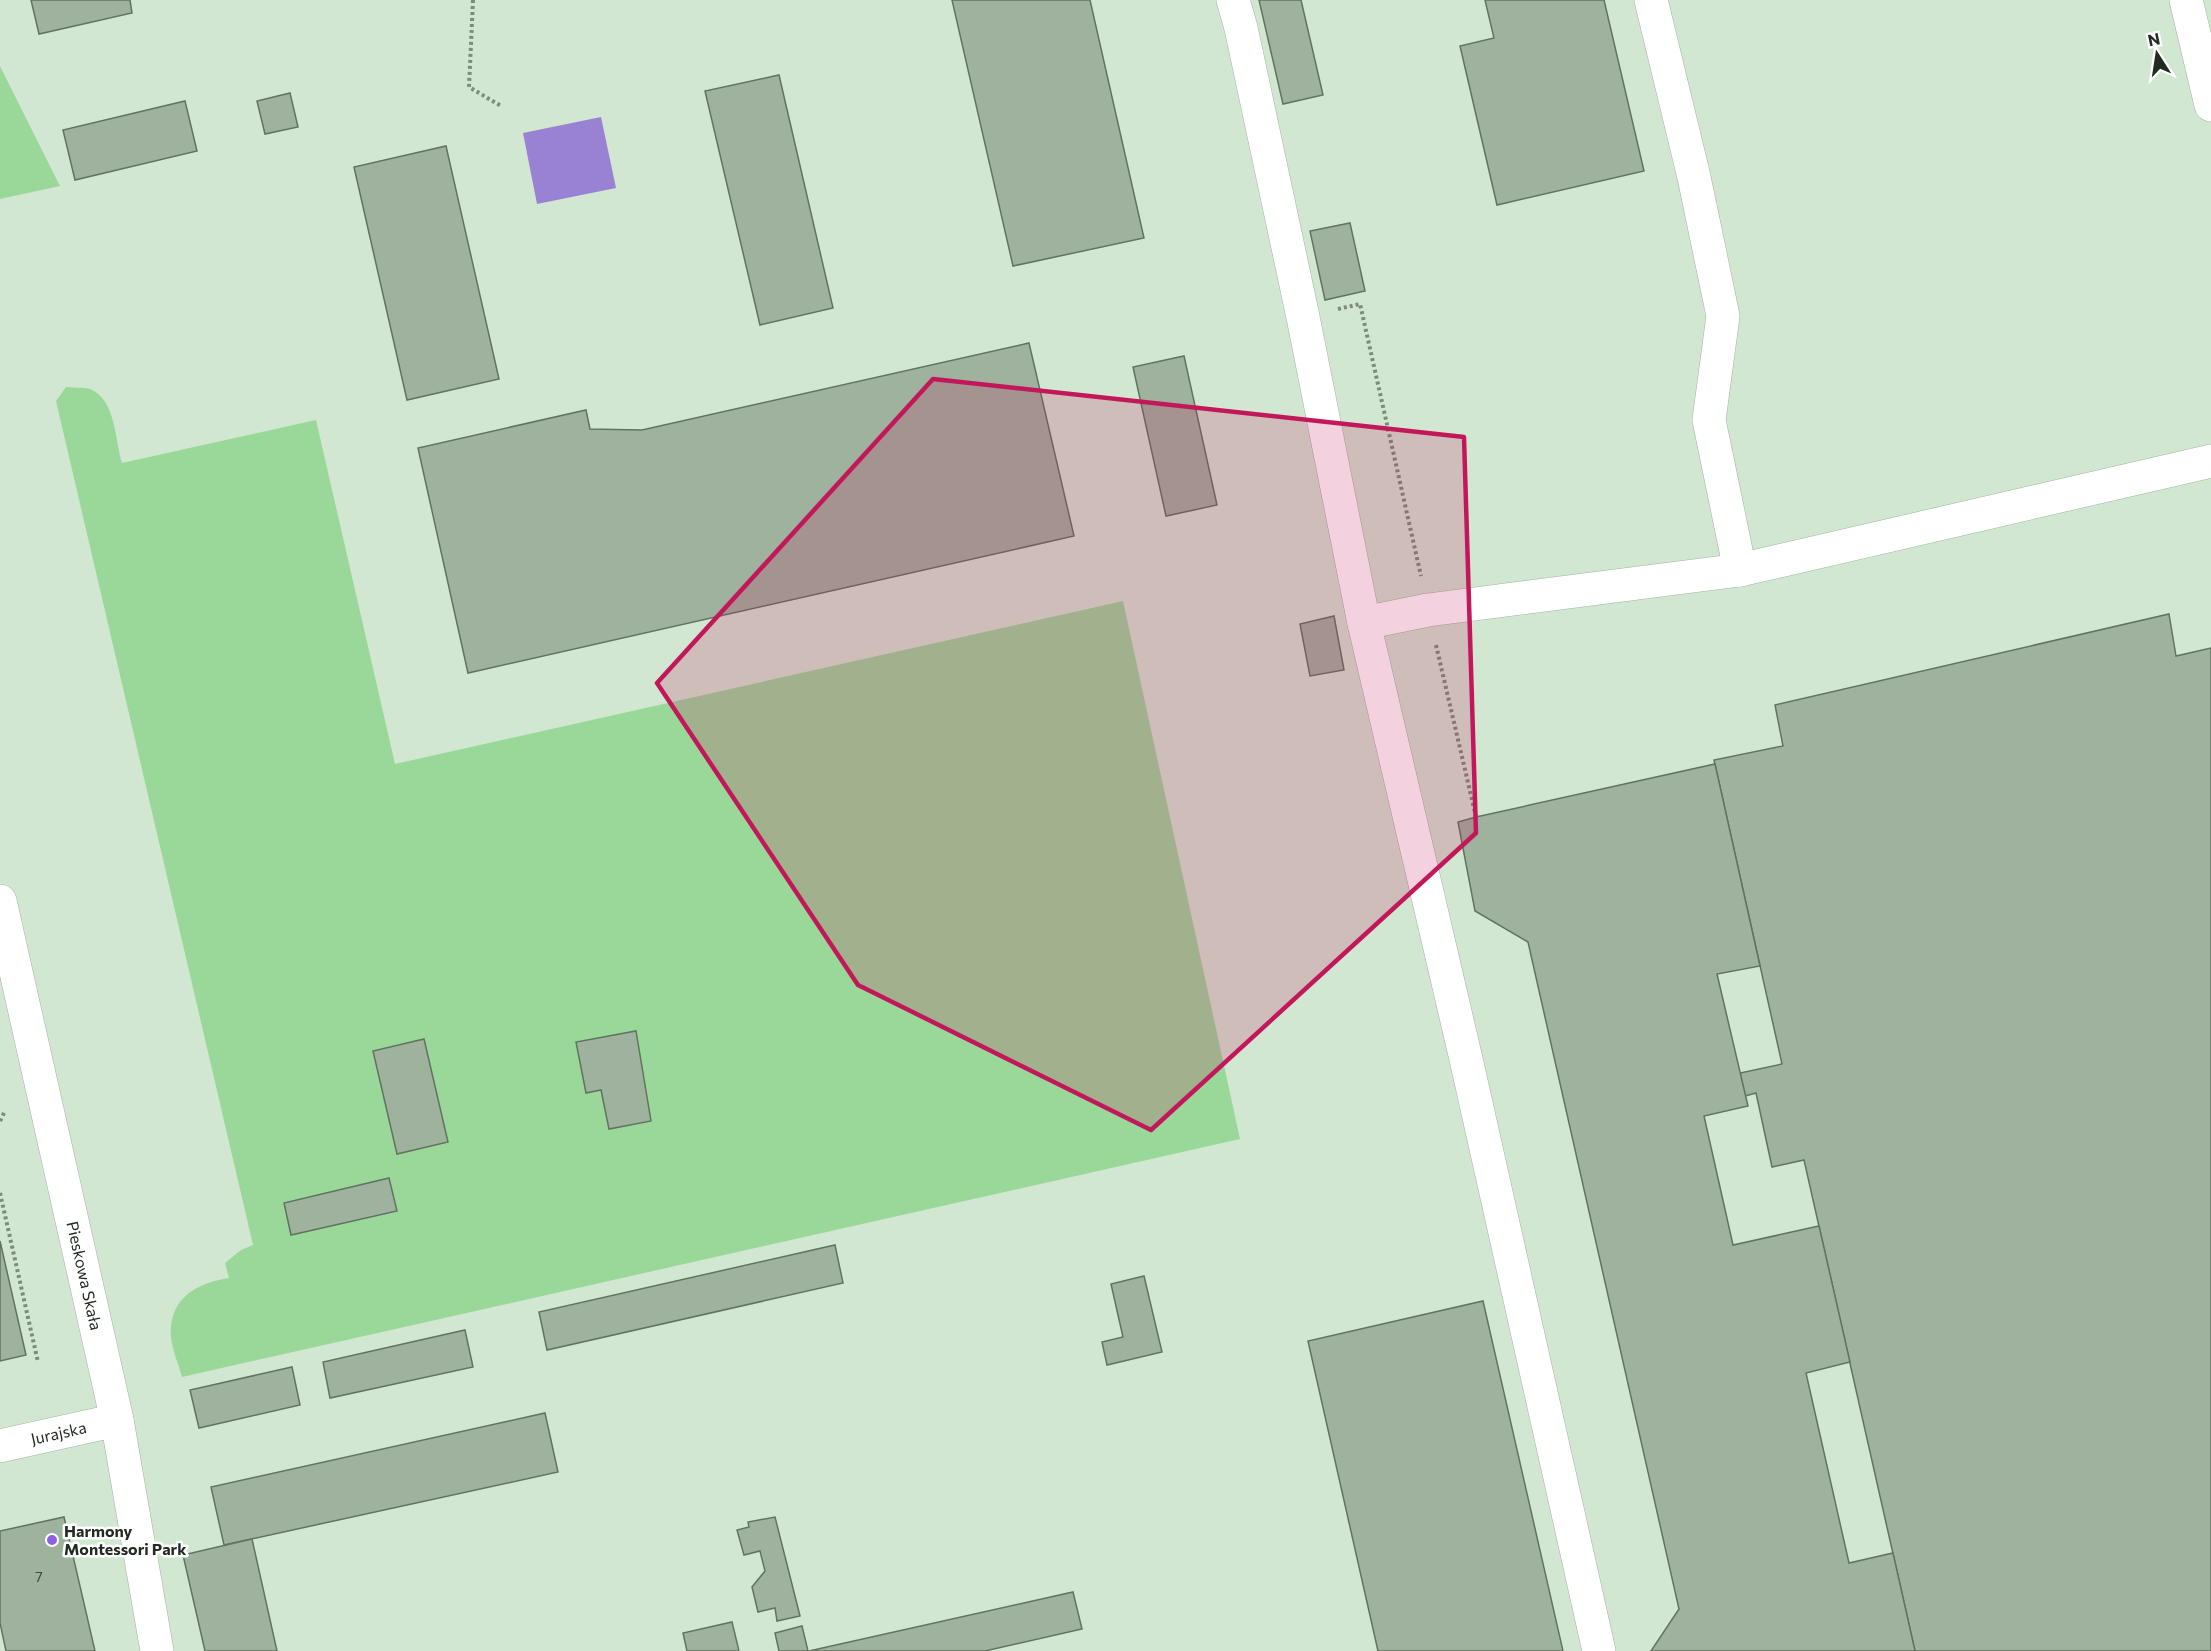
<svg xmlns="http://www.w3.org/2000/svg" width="2211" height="1651" font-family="Commissioner,sans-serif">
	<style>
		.green { fill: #9ad89a }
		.water { fill: #9982d4 }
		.building { fill: #9eb29d; stroke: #617461; stroke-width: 1.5 }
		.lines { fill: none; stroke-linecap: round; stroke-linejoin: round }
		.minor-casing { stroke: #a0b5a0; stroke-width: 34 }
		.path { stroke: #7c8b7b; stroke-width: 4; stroke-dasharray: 3 3; stroke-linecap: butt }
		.minor { stroke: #fff; stroke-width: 33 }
		.marked { fill: #c2185b; fill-opacity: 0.2; stroke: #c2185b; stroke-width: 4.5; stroke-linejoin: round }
		.poi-dot { fill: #8b62dc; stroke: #fff; stroke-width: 2 }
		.labels { text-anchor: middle; stroke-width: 5; stroke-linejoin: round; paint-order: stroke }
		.number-label { font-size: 14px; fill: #414c41 }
		.street-label { font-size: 16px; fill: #222a22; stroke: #fff }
		.poi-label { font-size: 16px; font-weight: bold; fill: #222a22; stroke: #fff; text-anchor: start }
	</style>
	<rect width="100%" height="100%" fill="#d2e7d1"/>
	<!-- green -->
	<g class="green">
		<polygon points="0,66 60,186 0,199"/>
		<path d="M66,387c7,1 18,0 24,2 26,10 25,52 32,74l194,-43 79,344 728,-163 117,538 -1058,238c-3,-12 -10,-27 -11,-40 -3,-38 25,-54 58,-59l-4,-15 16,-13 12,-5 -197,-844z"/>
	</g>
	<!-- water -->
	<polygon class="water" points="601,117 616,188 537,204 523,133"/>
	<!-- building -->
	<g class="building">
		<polygon points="31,0 130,0 132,13 39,34"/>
		<polygon points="952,0 1090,0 1144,238 1013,266"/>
		<polygon points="1259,0 1301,0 1323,95 1283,104"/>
		<polygon points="1485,0 1604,0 1644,171 1497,205 1460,46 1494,38"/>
		<polygon points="779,75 833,308 760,325 705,91"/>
		<polygon points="290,93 298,127 265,134 257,101"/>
		<polygon points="185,101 197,151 75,180 63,130"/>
		<polygon points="446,146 499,379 407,400 354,167"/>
		<polygon points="1350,223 1365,291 1325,300 1310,231"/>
		<polygon points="1029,343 1074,536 468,673 418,448 586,410 590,429 642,430"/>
		<polygon points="1184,356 1217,505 1166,516 1133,367"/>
		<polygon points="2169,614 2176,656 2211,648 2211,1651 1915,1651 1804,1160 1772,1167 1756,1093 1745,1096 1740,1073 1782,1064 1714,760 1783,746 1775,705"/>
		<polygon points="1334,616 1344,670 1310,676 1300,624"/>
		<polygon points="1715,764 1760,966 1717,974 1748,1106 1704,1116 1733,1245 1819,1226 1850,1362 1806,1373 1849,1563 1893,1553 1915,1651 1651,1651 1679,1609 1528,942 1475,911 1458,822 1476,817"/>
		<polygon points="636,1031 651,1121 609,1129 601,1090 586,1093 576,1042"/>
		<polygon points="424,1039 448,1142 397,1154 373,1051"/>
		<polygon points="389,1178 397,1211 291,1235 284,1203"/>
		<polygon points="0,1241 26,1355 0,1361"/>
		<polygon points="835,1245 843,1283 547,1350 539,1312"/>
		<polygon points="1144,1276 1162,1352 1107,1365 1102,1342 1123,1337 1111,1284"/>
		<polygon points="1483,1301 1563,1651 1378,1651 1308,1341"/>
		<polygon points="465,1330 473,1367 330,1398 323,1362"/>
		<polygon points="292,1367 300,1405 199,1428 190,1390"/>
		<polygon points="545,1413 558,1472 224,1545 211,1487"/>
		<polygon points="64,1517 95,1651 6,1651 0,1623 0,1531"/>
		<polygon points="775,1517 800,1616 777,1621 775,1608 758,1612 752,1587 765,1571 760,1551 744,1555 737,1530 749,1527 748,1522"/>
		<polygon points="252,1539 277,1651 205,1651 183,1555"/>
		<polygon points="1073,1592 1082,1629 985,1651 809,1651"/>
		<polygon points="732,1622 739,1651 687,1651 683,1633"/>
		<polygon points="802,1626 808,1651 779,1651 775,1633"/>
	</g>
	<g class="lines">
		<defs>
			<g id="minor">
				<polyline points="1233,0 1241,28 1303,317 1364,623 1466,1059 1599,1651"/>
				<polyline points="1651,0 1694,177 1723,316 1709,420 1740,570"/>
				<polyline points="2186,0 2211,105"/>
				<polyline points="1364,623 1428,610 1740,570 2211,461"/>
				<path id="s1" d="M0,901l117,519 40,231"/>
				<path id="s2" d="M0,1446l117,-26"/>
			</g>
		</defs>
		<!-- minor casing -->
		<use href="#minor" class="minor-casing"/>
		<!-- path -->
		<g class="path">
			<polyline points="473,0 469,87 501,106"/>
			<polyline points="1338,309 1360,304 1421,576"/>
			<polyline points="1436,645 1476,817"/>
			<polyline points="0,1121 5,1111"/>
			<polyline points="0,1193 38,1362"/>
		</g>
		<!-- minor -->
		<use href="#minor" class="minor"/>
	</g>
	<!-- marked area -->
	<path class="marked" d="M933,379l531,58 12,396 -325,297 -293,-145 -201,-302z"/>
	<!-- markers -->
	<circle class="poi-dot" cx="52" cy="1540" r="6"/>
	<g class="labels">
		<!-- number labels -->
		<g class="number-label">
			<text x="39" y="1582">7</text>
		</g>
		<!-- street labels -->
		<g class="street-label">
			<text dy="6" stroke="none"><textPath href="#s1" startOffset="384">Pieskowa Skała</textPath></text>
			<text dy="6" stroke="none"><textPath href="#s2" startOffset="60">Jurajska</textPath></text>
		</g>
		<!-- poi labels -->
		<g class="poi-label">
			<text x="64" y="1537">Harmony<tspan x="64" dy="18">Montessori Park</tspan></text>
		</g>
	</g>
	<!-- north arrow -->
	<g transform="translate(2157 54) rotate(348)" stroke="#ffffff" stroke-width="4.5" paint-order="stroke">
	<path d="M0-4.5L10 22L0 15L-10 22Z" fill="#222a22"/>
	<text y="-9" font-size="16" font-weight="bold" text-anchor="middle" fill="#222a22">N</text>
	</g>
</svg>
